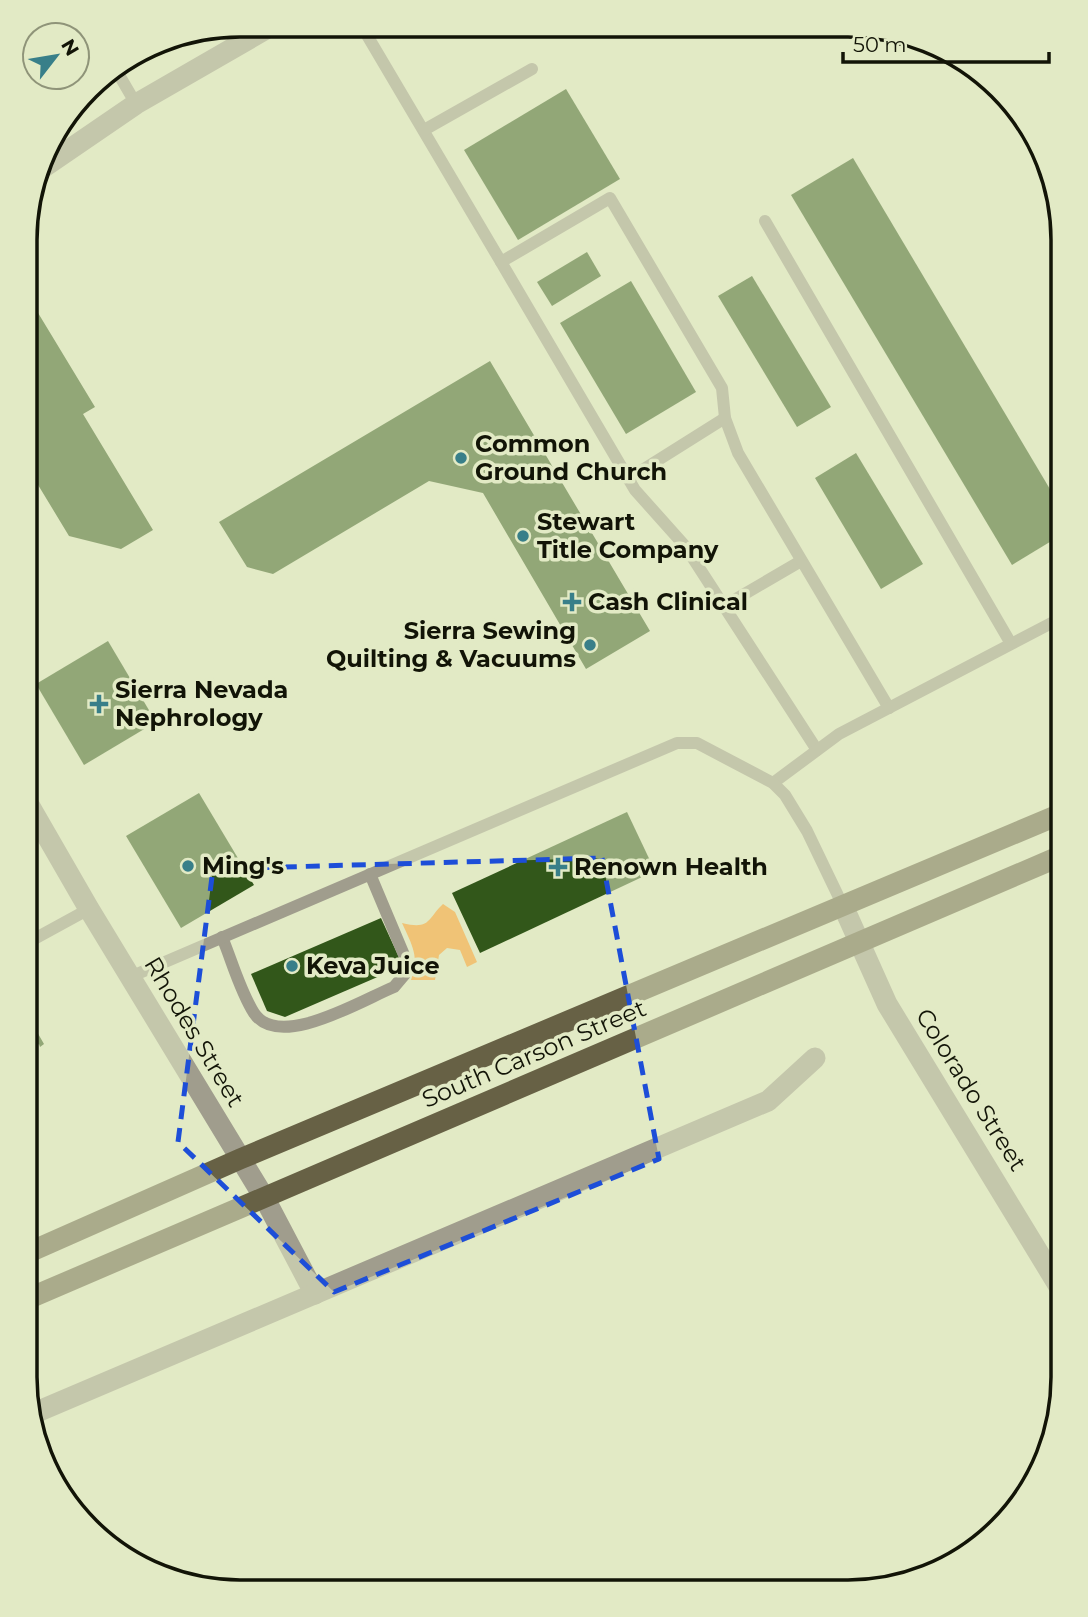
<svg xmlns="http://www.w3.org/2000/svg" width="1088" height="1617" font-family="Montserrat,sans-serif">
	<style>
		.green { fill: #f0c376 }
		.building { fill: #32571a }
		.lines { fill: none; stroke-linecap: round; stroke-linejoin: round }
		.service { stroke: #a09d8d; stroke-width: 12 }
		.minor { stroke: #a09d8d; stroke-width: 21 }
		.tertiary { stroke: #a09d8d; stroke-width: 21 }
		.primary { stroke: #676145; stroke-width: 21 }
		.marked { fill: none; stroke: #1d4ed8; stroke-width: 5; stroke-dasharray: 14 9; stroke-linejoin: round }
		.poi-dot { fill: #387f89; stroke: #e2eac5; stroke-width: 2.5 }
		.labels { text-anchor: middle; stroke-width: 7; stroke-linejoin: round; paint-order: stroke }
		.poi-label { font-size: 24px; font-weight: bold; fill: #121407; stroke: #e2eac5; text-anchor: start }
		.street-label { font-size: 24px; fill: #121407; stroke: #e2eac5 }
		.rim { fill: none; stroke: #121407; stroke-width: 3.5 }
	</style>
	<rect width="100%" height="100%" fill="#e2eac5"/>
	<!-- green -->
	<path class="green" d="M443,904l12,8 22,50 -10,5 -7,-17 -13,-2 -8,7 -4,25h-24c9,-23 1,-35 -9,-57 29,7 25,-4 41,-19z"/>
	<!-- building -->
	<g class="building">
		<polygon points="566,89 620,179 518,240 464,150"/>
		<polygon points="853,158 1063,511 1063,534 1012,565 791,195"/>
		<polygon points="587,252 601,276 552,306 537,282"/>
		<polygon points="752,276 831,407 797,427 718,296"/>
		<polygon points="631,281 696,392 626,434 560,323"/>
		<polygon points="26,293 95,407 83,414 153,530 121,549 69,536 26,465"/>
		<polygon points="490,361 650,631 586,669 483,493 429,481 273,574 247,567 219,522"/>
		<polygon points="856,453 923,564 881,589 815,478"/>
		<polygon points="108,641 156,722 84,765 36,684"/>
		<polygon points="199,793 254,885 181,928 126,836"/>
		<polygon points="627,812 655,871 480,953 452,893"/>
		<polygon points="381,918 403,966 285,1017 267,1011 251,974"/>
		<polygon points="25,1011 44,1044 40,1047 39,1044 27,1054"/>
	</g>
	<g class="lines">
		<!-- service -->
		<g class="service">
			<polyline points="361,25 501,262"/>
			<polyline points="115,68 136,104"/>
			<polyline points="424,130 532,69"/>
			<polyline points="765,221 1010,642"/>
			<polyline points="628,479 725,418"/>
			<polyline points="724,606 801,561"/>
			<polyline points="817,750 685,546 635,490 501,262 610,198 722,388 725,418 738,453 889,708"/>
			<polyline points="773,783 839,734 1063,617"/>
			<path d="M222,937c10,24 18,54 32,76 25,38 108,-13 140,-26l11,-13 2,-12 -37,-88"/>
			<polyline points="25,944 89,909"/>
			<polyline points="130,977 677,743 697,743 773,783 785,795 807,831 844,908"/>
		</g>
		<!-- minor -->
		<g class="minor">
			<polyline points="25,798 89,909 265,1199 315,1294"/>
			<polyline points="32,1414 768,1101 815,1058"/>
		</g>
		<!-- tertiary -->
		<g class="tertiary">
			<polyline points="41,169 136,104 273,25"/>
			<polyline points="844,908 887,1004 1063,1293"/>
		</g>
		<!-- primary -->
		<g class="primary">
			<polyline points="25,1254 240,1159 1063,813"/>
			<polyline points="25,1300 1063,855"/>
		</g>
	</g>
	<!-- marked area -->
	<path d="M0 0H1088V1617H0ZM602,858l57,301 -325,133 -156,-150 35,-273z" fill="#e2eac5" fill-opacity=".55" fill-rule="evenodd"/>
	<path class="marked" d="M602,858l57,301 -325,133 -156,-150 35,-273z"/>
	<!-- markers -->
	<g class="poi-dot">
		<circle cx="461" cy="458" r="7"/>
		<circle cx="523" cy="536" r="7"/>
		<path d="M568.5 591.5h7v7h7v7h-7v7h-7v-7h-7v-7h7z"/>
		<circle cx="590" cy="645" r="7"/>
		<path d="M95.5 693.5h7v7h7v7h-7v7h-7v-7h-7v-7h7z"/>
		<circle cx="188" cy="866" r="7"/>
		<path d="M554.5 856.5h7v7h7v7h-7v7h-7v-7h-7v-7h7z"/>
		<circle cx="292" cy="966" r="7"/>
	</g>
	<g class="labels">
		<!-- poi labels -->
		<g class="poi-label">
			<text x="475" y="452">Common<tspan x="475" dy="28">Ground Church</tspan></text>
			<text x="537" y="530">Stewart<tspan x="537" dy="28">Title Company</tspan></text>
			<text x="588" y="610">Cash Clinical</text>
			<text x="576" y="639" text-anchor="end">Sierra Sewing<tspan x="576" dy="28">Quilting &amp; Vacuums</tspan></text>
			<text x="115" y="698">Sierra Nevada<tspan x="115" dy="28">Nephrology</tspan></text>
			<text x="202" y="874">Ming's</text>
			<text x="574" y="875">Renown Health</text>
			<text x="306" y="974">Keva Juice</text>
		</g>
		<!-- street labels -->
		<g class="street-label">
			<text transform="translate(194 1032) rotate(59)" y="8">Rhodes Street</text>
			<text transform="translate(534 1054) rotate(-23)" y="8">South Carson Street</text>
			<text transform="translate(971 1090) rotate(58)" y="8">Colorado Street</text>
		</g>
	</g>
	<!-- crop -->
	<path d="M0 0H1088V1617H0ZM240 37H848A203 203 0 0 1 1051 240V1377A203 203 0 0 1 848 1580H240A203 203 0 0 1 37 1377V240A203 203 0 0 1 240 37Z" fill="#e2eac5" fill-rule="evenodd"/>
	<path class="rim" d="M240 37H848A203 203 0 0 1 1051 240V1377A203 203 0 0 1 848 1580H240A203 203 0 0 1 37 1377V240A203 203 0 0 1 240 37Z"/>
	<!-- north arrow -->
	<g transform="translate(56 56) rotate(59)"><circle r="33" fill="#e2eac5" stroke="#8f9479" stroke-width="2"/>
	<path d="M0-5L12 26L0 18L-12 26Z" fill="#387f89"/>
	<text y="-10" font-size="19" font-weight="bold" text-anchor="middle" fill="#121407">N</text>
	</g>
	<!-- scale -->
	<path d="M843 52v10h206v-10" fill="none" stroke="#121407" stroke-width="3.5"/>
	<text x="853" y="52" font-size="21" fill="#121407" stroke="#e2eac5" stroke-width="5" paint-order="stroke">50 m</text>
</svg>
